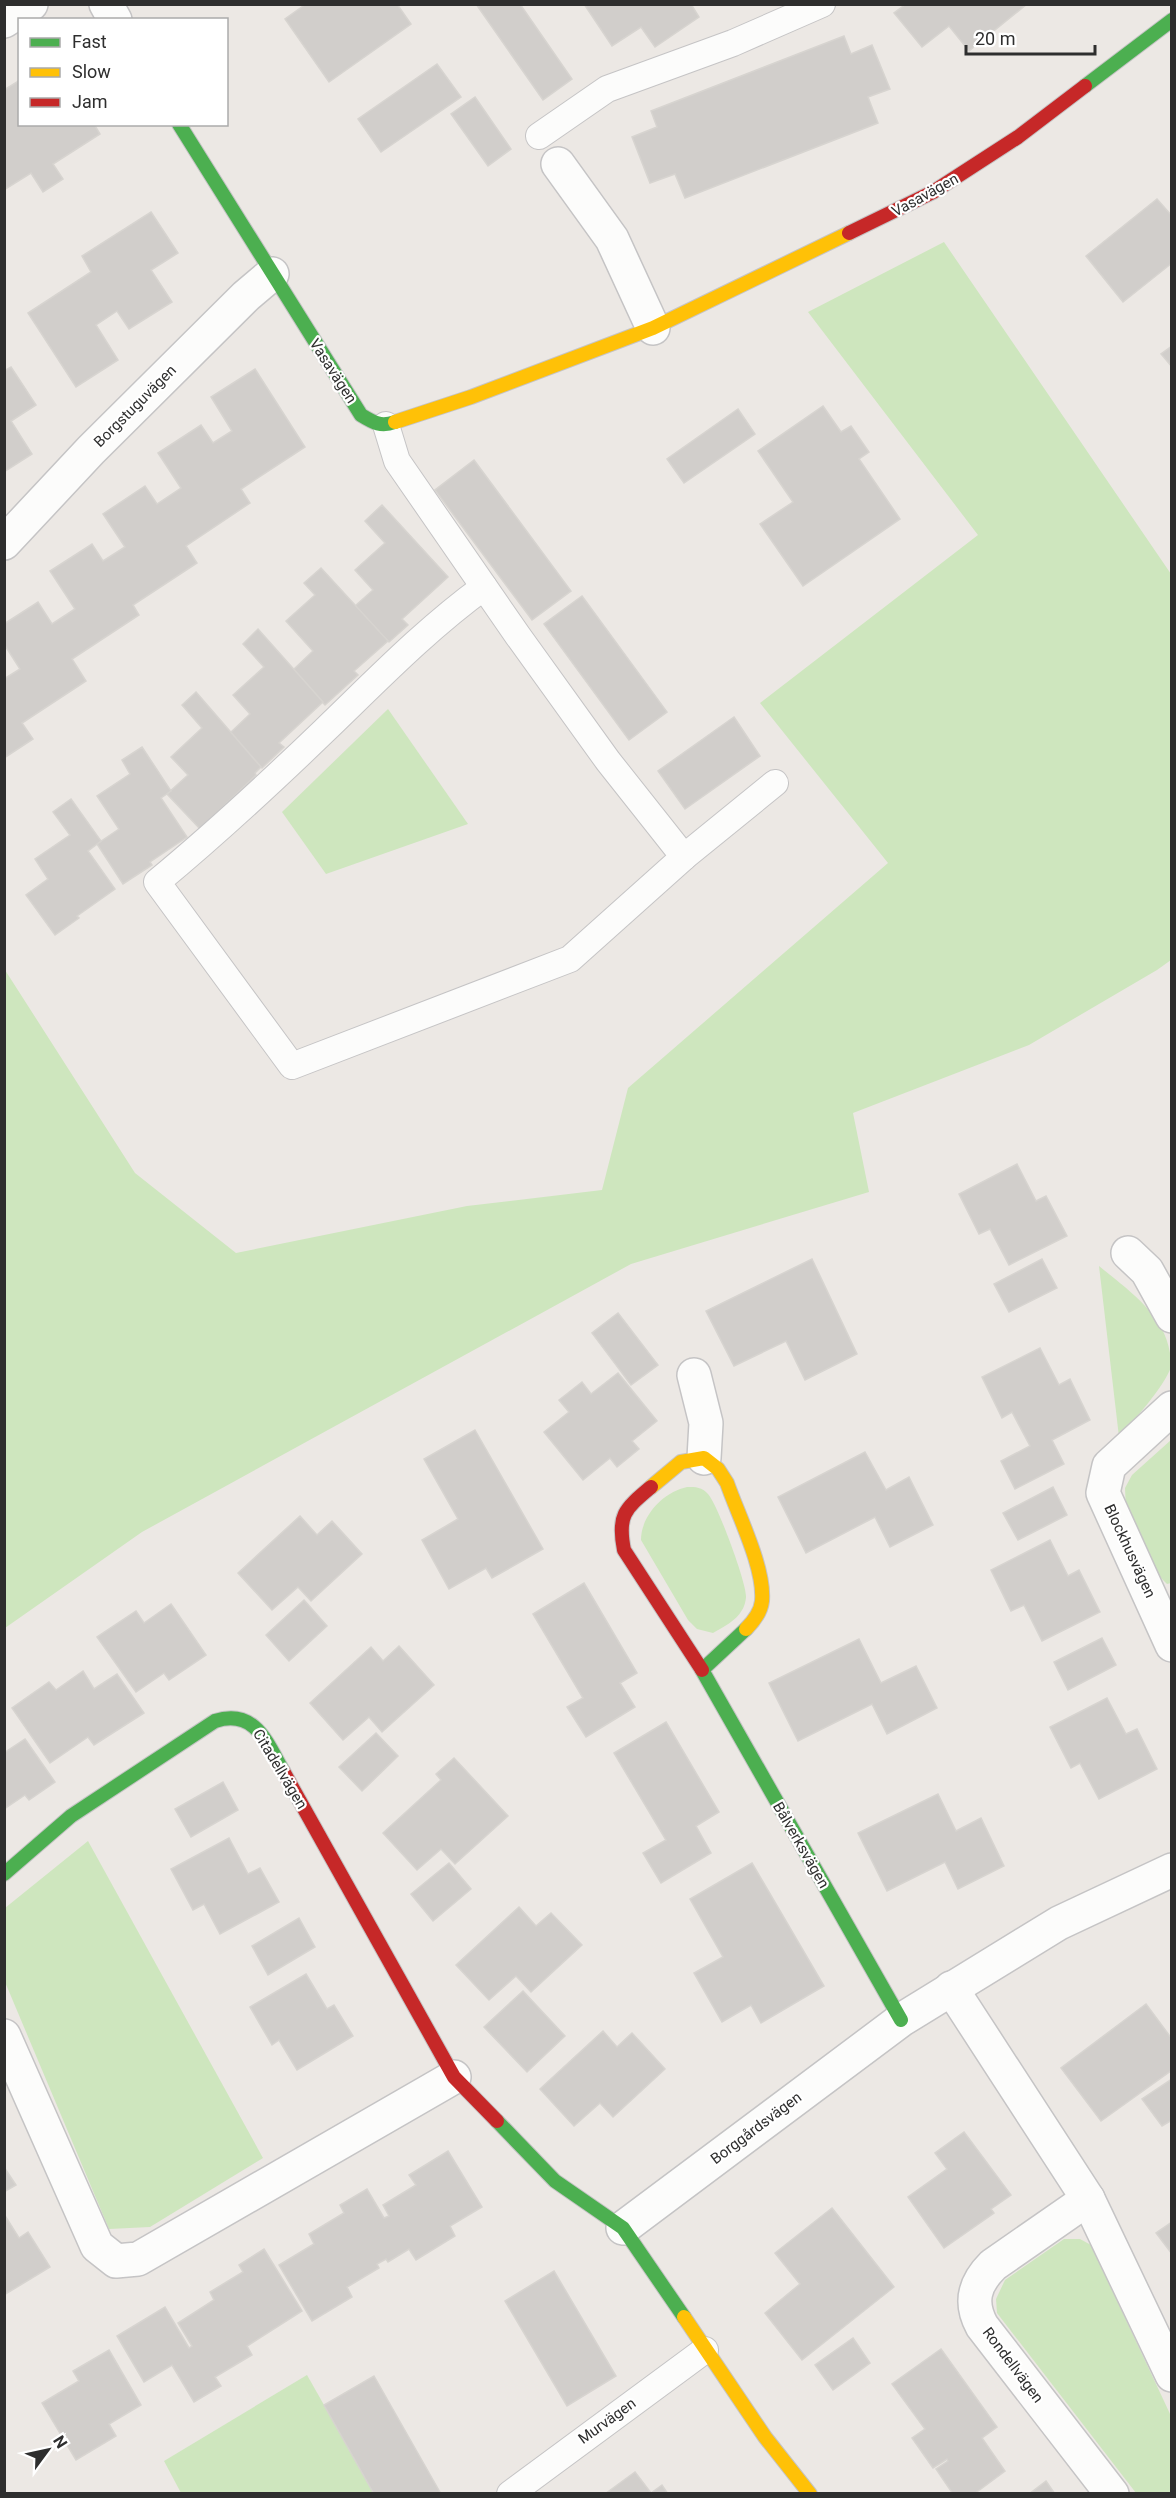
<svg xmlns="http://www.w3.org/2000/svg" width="1176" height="2498" font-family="Roboto,sans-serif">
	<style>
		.green { fill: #cee6be }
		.building { fill: #d1cecb; stroke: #d7d4d0; stroke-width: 1.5 }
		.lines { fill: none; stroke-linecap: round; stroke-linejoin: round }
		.lane-casing { stroke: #c5c4c5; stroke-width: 28 }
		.street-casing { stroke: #c5c4c5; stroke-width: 36 }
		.fast-casing { stroke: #c5c4c5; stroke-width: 16 }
		.slow-casing { stroke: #c5c4c5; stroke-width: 16 }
		.jam-casing { stroke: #c5c4c5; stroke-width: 16 }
		.lane { stroke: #fcfcfb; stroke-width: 26 }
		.street { stroke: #fcfcfb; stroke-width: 33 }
		.fast { stroke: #4caf50; stroke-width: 14 }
		.slow { stroke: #ffc107; stroke-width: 14 }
		.jam { stroke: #c62828; stroke-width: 14 }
		.labels { text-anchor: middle; stroke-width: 4.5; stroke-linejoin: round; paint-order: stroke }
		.street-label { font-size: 15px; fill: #2e2e2e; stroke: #fff }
	</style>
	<rect width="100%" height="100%" fill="#ece8e4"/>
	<!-- green -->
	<g class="green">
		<polygon points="944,242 1171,574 1171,960 1157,970 1029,1045 853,1113 869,1192 631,1264 142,1532 5,1628 5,970 135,1173 236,1253 467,1206 602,1190 628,1088 888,863 760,703 978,535 808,312"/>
		<polygon points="388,709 468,824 326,874 282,812"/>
		<path d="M1099,1266c29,24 65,48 71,87 1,4 2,10 1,14 -7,20 -37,53 -52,70z"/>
		<polygon points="1171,1440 1171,1583 1167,1584 1151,1568 1147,1549 1126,1511 1125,1488 1132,1475"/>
		<path d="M687,1487c9,0 15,0 21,7 9,9 39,90 38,103 0,3 -2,11 -4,13 -6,11 -19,17 -29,23l-16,-4 -9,-9 -47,-80c0,-25 23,-48 46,-53z"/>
		<polygon points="88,1841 263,2158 150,2227 109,2229 5,1982 5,1908"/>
		<polygon points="1064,2239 1080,2239 1091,2245 1171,2416 1171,2493 1136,2493 997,2313 996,2299 1005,2280"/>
		<polygon points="307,2375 374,2493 181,2493 164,2461"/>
	</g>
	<!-- building -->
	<g class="building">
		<polygon points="306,4 397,4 411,24 329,82 285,19"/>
		<polygon points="476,4 520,4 572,79 543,100"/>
		<polygon points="584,4 691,4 699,17 655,47 641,27 612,46"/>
		<polygon points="906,4 1027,4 969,51 949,26 922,47 894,13"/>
		<polygon points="844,36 851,54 872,45 890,89 868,97 878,123 685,198 675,174 650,183 632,137 657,127 651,111"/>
		<polygon points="437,64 461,97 381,152 358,119"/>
		<polygon points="20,80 20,124 94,124 100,134 53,164 63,179 43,192 31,173 4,190 4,90"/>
		<polygon points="475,97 511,149 488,166 451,114"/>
		<polygon points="1157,199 1172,216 1172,263 1123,302 1086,256"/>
		<polygon points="151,212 178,253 151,270 172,302 129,329 117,311 96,325 118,360 76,387 28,313 91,272 82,256"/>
		<polygon points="1172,346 1172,367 1161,354"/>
		<polygon points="11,367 36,405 11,421 32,454 4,472 4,371"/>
		<polygon points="255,369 305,447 241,489 250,503 186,546 197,563 133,605 139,615 72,659 86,681 22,723 33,739 4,758 4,679 20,669 4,644 4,624 38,602 52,624 75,609 50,571 92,544 103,561 125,547 103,514 145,486 157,504 181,488 158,453 201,425 213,443 232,431 211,397"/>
		<polygon points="823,406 841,432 851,426 869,452 859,459 900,519 803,586 760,524 793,502 758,451"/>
		<polygon points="738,409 755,434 684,483 667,459"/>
		<polygon points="474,460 571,591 532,620 435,490"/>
		<polygon points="382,505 448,577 402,619 408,625 389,642 355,606 373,590 355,570 385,543 365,521"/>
		<polygon points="321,568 388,641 354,671 358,675 325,705 293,670 313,651 286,621 315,595 304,583"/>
		<polygon points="582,596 667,712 629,740 544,624"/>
		<polygon points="258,629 323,702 279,743 284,747 262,768 230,733 250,714 233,695 264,667 243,644"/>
		<polygon points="196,692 261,767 255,773 256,775 200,829 167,794 188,775 171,757 202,728 182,705"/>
		<polygon points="734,717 760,756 685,809 658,771"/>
		<polygon points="142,747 171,791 161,798 187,837 150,862 152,865 123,884 97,844 119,829 97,796 130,774 122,760"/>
		<polygon points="71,799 101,841 88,851 115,889 77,916 79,918 55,935 26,895 48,879 35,859 70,835 53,812"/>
		<polygon points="1017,1164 1036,1201 1046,1196 1067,1236 1009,1265 990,1229 979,1234 959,1194"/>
		<polygon points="812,1259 857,1354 805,1380 786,1341 734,1366 706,1311"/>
		<polygon points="1042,1259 1057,1288 1009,1312 994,1284"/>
		<polygon points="618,1313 658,1365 631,1385 592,1333"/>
		<polygon points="1040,1348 1059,1385 1070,1379 1090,1420 1052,1440 1064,1464 1015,1489 1001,1461 1030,1446 1012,1412 1002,1418 982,1377"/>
		<polygon points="618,1373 657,1421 632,1441 639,1449 617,1467 610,1458 583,1480 544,1432 569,1412 559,1400 582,1382 591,1394"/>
		<polygon points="475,1430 543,1549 492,1578 486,1568 449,1589 422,1540 458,1519 424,1459"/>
		<polygon points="865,1452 886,1490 909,1477 933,1525 890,1547 875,1517 806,1553 778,1497"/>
		<polygon points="1053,1487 1067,1515 1018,1540 1003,1513"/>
		<polygon points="300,1516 317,1535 332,1521 362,1554 311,1601 298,1587 272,1610 238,1573"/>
		<polygon points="1050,1540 1068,1576 1079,1570 1100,1612 1042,1641 1024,1605 1011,1611 991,1570"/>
		<polygon points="584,1583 637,1673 620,1683 635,1707 586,1737 567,1707 583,1698 533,1614"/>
		<polygon points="304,1600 327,1626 289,1661 266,1635"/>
		<polygon points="171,1604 206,1655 169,1680 164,1673 136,1692 97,1637 136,1611 144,1623"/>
		<polygon points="1102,1638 1116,1665 1068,1690 1054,1662"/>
		<polygon points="859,1639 881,1683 916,1666 937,1708 887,1734 872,1704 798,1741 769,1683"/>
		<polygon points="399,1646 434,1685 382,1732 369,1717 343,1740 310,1703 371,1647 383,1661"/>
		<polygon points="83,1671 94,1689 117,1674 144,1713 94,1745 88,1737 50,1763 12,1708 49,1682 56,1690"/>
		<polygon points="1107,1698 1126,1734 1137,1729 1157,1769 1099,1799 1080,1763 1071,1768 1050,1727"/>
		<polygon points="666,1722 719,1812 696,1826 711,1853 661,1883 643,1853 666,1840 614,1753"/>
		<polygon points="376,1733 398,1756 362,1791 339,1767"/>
		<polygon points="25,1739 55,1782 29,1800 25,1795 4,1809 4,1753"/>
		<polygon points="454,1758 508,1816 455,1864 441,1849 417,1870 383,1833 441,1780 436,1774"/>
		<polygon points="223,1782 238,1810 191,1837 175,1809"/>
		<polygon points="938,1794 956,1831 981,1818 1004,1866 958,1889 945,1862 887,1891 858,1833"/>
		<polygon points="229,1838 248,1874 260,1868 279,1902 220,1934 204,1904 193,1910 171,1869"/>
		<polygon points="449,1863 471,1889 433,1921 411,1894"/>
		<polygon points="752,1863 824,1986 761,2023 751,2005 722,2022 694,1973 723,1957 690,1899"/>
		<polygon points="519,1907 536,1926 551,1913 582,1945 531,1992 516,1976 489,2000 456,1965"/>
		<polygon points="299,1918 315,1947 268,1975 252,1946"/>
		<polygon points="306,1974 327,2009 334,2005 353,2036 297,2070 279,2040 272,2045 250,2007"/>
		<polygon points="523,1991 565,2036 527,2072 484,2027"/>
		<polygon points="1146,2004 1172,2039 1172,2070 1101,2121 1061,2068"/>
		<polygon points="603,2031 617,2047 632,2033 665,2069 613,2117 600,2103 574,2126 540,2089"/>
		<polygon points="1172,2079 1172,2120 1162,2126 1142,2099"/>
		<polygon points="964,2132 1011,2195 991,2209 994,2213 944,2248 908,2197 947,2169 935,2153"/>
		<polygon points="448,2151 482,2207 450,2226 455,2236 416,2260 409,2249 388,2262 386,2259 377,2264 379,2268 347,2287 352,2297 312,2321 279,2265 314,2244 309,2234 344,2213 340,2205 367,2189 384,2218 389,2216 383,2205 416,2185 409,2175"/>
		<polygon points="4,2167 16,2185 4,2192"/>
		<polygon points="832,2208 894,2287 802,2360 765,2313 800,2284 775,2253"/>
		<polygon points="4,2214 19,2238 28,2232 50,2267 4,2295"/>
		<polygon points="1172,2222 1172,2254 1156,2233"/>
		<polygon points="264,2249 302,2311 247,2346 252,2355 215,2377 221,2386 194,2402 172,2365 144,2382 117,2336 165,2307 189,2348 192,2346 178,2323 214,2300 210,2292 243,2272 239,2265"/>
		<polygon points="554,2271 616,2376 567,2406 505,2301"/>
		<polygon points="853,2338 870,2363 833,2390 815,2365"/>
		<polygon points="941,2349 997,2427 982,2438 1005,2471 974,2494 953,2494 936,2469 948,2461 947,2459 933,2468 912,2438 925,2429 892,2384"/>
		<polygon points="109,2350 141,2405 109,2424 116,2436 76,2460 42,2403 79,2381 73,2371"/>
		<polygon points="374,2376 441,2494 374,2494 324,2405"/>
		<polygon points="635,2472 651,2493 662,2485 668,2494 605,2494"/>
		<polygon points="1046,2481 1055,2494 1029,2494"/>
	</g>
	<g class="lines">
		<defs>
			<g id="lane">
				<polyline points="539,136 607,89 733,43 822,4"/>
				<polyline points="386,425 397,461 518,636 608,761 684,857"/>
				<path d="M484,587c-58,42 -109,95 -160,144 -54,52 -109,103 -167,151l135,184 278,-107 114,-102 91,-74"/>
				<polyline points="510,2494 705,2350"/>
			</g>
			<g id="street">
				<polyline points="106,4 115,20"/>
				<polyline points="4,21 31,4"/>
				<polyline points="558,164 612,239 653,328"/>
				<polyline points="4,543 91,450 246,296 272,274"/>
				<polyline points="1128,1253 1147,1271 1172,1316"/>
				<polyline points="694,1375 706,1423 704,1458"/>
				<polyline points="1172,1408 1109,1466 1103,1493 1172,1645"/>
				<polyline points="951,1988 1088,2199 1172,2375"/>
				<polyline points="4,2036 97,2246 116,2261 138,2259 454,2077"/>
				<path d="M1088,2199l-95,66c-19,19 -24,37 -11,61l130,168"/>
				<polyline points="623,2228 901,2020 1059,1923 1172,1870"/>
			</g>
			<g id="fast">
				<polyline points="1085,86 1172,20"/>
				<path d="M179,124l182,291c13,8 20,12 34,7"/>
				<polyline points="746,1629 702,1670 901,2020"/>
				<path d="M4,1874l67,-58 144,-95c40,-13 52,22 68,50"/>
				<polyline points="497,2121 555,2181 623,2228 684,2317"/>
			</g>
			<g id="slow">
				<polyline points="395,422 471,397 653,328 849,233"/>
				<path d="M651,1487l30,-25 23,-4 14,11 9,14c11,32 38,85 35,118 -1,10 -9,21 -16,28"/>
				<polyline points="684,2317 765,2437 810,2494"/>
			</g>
			<g id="jam">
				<polyline points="849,233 933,192 1018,137 1085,86"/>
				<path d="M651,1487c-26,22 -34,28 -27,63l78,120"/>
				<polyline points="283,1771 454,2077 497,2121"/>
			</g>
		</defs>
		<!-- lane casing -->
		<use href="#lane" class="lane-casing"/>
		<!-- street casing -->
		<use href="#street" class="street-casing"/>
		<!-- fast casing -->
		<use href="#fast" class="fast-casing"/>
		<!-- slow casing -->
		<use href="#slow" class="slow-casing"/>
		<!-- jam casing -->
		<use href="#jam" class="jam-casing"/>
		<!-- lane -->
		<use href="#lane" class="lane"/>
		<!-- street -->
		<use href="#street" class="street"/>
		<!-- fast -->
		<use href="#fast" class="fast"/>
		<!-- slow -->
		<use href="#slow" class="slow"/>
		<!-- jam -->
		<use href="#jam" class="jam"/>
	</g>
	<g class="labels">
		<!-- street labels -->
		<g class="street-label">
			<text transform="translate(925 195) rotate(-29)" y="5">Vasavägen</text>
			<text transform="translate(333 371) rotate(57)" y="5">Vasavägen</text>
			<text transform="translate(135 406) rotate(-45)" y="5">Borgstuguvägen</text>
			<text transform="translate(1130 1551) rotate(65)" y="5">Blockhusvägen</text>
			<text transform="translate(280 1769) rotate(59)" y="5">Citadellvägen</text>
			<text transform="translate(801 1845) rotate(60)" y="5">Bålverksvägen</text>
			<text transform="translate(756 2128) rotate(-37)" y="5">Borggårdsvägen</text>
			<text transform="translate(1013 2365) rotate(53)" y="5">Rondellvägen</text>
			<text transform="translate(607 2421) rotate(-36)" y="5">Murvägen</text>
		</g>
	</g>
	<!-- border -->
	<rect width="1176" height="2498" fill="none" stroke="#2e2e2e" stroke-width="12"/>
	<!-- legend -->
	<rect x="18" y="18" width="210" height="108" fill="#ffffff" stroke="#ababab" stroke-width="1.5"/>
	<rect x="30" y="38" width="30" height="9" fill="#4caf50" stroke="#ababab" stroke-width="1.5"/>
	<text x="72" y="48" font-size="18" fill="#2e2e2e">Fast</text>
	<rect x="30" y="68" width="30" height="9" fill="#ffc107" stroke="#ababab" stroke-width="1.5"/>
	<text x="72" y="78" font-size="18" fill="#2e2e2e">Slow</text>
	<rect x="30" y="98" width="30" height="9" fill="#c62828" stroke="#ababab" stroke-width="1.5"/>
	<text x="72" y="108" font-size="18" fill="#2e2e2e">Jam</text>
	<!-- north arrow -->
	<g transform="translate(48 2450) rotate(57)" stroke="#ffffff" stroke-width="4.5" paint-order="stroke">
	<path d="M0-4.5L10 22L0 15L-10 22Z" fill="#2e2e2e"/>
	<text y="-9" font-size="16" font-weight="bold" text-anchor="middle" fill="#2e2e2e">N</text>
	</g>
	<!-- scale -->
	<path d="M966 45v9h129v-9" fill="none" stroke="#2e2e2e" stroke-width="3"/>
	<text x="975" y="45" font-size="18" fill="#2e2e2e" stroke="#ffffff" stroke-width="4.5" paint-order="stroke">20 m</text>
</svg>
